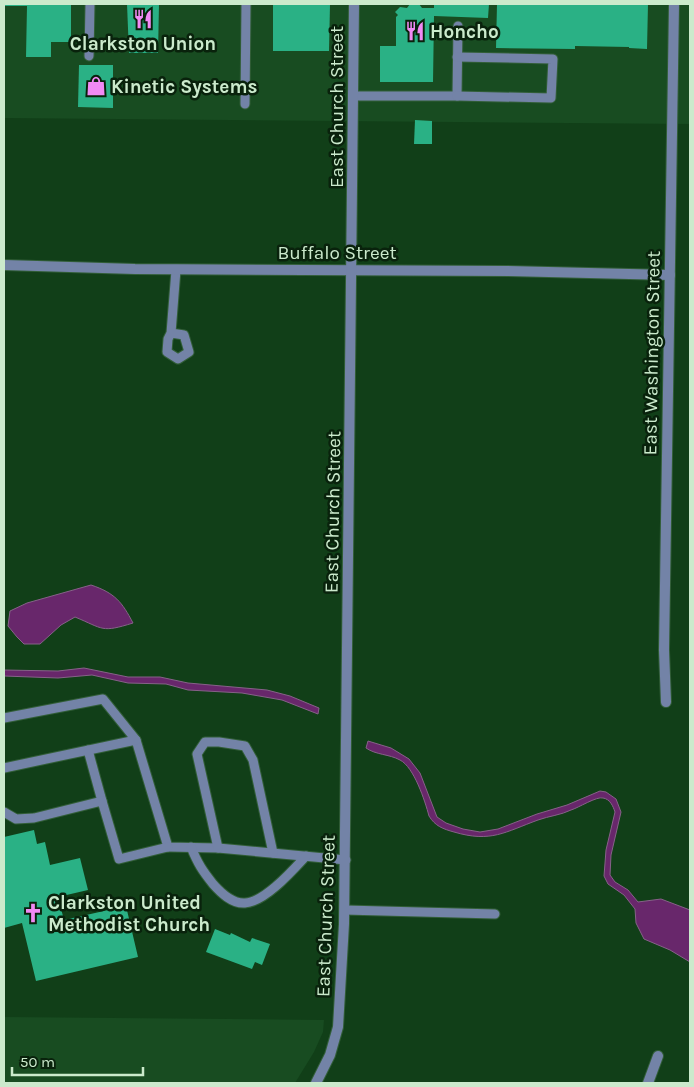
<svg xmlns="http://www.w3.org/2000/svg" width="694" height="1087" font-family="Karla,sans-serif">
	<style>
		.built { fill: #184c21 }
		.water { fill: #68276b; stroke: #866288 }
		.building { fill: #2ab185 }
		.lines { fill: none; stroke-linecap: round; stroke-linejoin: round }
		.service-casing { stroke: #325e38; stroke-width: 11 }
		.minor-casing { stroke: #325e38; stroke-width: 12 }
		.service { stroke: #7383a7; stroke-width: 9 }
		.minor { stroke: #7383a7; stroke-width: 10 }
		.labels { text-anchor: middle; stroke-width: 5; stroke-linejoin: round; paint-order: stroke }
		.poi-label { font-size: 19px; font-weight: bold; fill: #cbeacc; stroke: #09220c; text-anchor: start }
		.street-label { font-size: 19px; fill: #cbeacc; stroke: #09220c }
	</style>
	<rect width="100%" height="100%" fill="#113f18"/>
	<!-- built -->
	<g class="built">
		<polygon points="4,4 690,4 690,124 4,118"/>
		<polygon points="4,1017 324,1020 323,1032 314,1052 295,1083 4,1083"/>
	</g>
	<!-- water -->
	<g class="water">
		<path d="M91,585c24,8 31,17 42,38 -32,10 -29,6 -58,-6l-14,8 -21,19h-16l-7,-7 -9,-11 2,-15 17,-8z"/>
		<polygon points="84,668 128,677 160,677 188,683 267,690 290,696 319,708 318,714 282,700 242,693 188,690 166,684 128,683 92,675 58,678 4,676 4,670 58,671"/>
		<path d="M368,741l23,7 18,11 11,14 17,44 9,6 17,6 17,3 18,-3 39,-15 30,-9 33,-14 6,1 10,7 5,13 -10,43 -1,20 5,7 13,8 10,12 23,-3 29,11v52l-20,-12 -26,-11 -8,-16 -1,-14 -11,-14 -16,-11 -4,-8 2,-26 9,-38c-2,-6 -5,-13 -12,-14 -6,-2 -25,10 -32,12 -10,5 -22,6 -33,10 -33,12 -47,23 -84,12 -11,-3 -19,-6 -25,-16 -4,-15 -15,-49 -29,-56 -11,-6 -24,-5 -34,-12z"/>
	</g>
	<!-- building -->
	<g class="building">
		<polygon points="5,4 71,4 71,42 51,42 51,57 26,57 27,6 5,6"/>
		<polygon points="127,4 159,4 158,53 129,53"/>
		<polygon points="273,4 330,4 329,51 273,51"/>
		<polygon points="410,4 419,4 422,8 434,8 434,4 489,4 488,18 434,16 433,82 380,82 380,46 396,46 396,17 398,15 395,12 400,7 407,8"/>
		<polygon points="497,4 648,4 647,49 629,48 629,47 575,46 575,49 496,48"/>
		<polygon points="79,65 113,65 113,108 78,107"/>
		<polygon points="415,120 432,121 432,144 414,144"/>
		<polygon points="34,830 37,844 45,842 50,865 80,858 88,890 58,897 64,920 126,906 138,957 36,981 22,923 4,928 4,837"/>
		<polygon points="215,929 230,935 231,933 250,942 252,938 270,944 262,965 255,962 252,969 206,952"/>
	</g>
	<g class="lines">
		<defs>
			<g id="service">
				<polyline points="89,56 90,4"/>
				<polyline points="353,96 457,96 458,26"/>
				<polyline points="457,96 551,98 553,59 457,57"/>
				<polyline points="245,104 246,4"/>
				<polyline points="171,333 184,335 189,352 178,359 167,352 168,339 171,333 176,270"/>
				<polyline points="4,718 103,699 136,740 168,847 218,848 346,860"/>
				<polyline points="88,750 102,801"/>
				<polyline points="4,768 136,740"/>
				<polyline points="4,812 16,819 34,818 102,801 119,859 168,847"/>
				<path d="M191,847c7,17 11,23 22,37 8,9 19,20 32,19 20,-1 48,-33 61,-47"/>
				<polyline points="218,848 197,754 205,742 219,742 245,746 253,760 273,853"/>
				<polyline points="345,910 495,914"/>
			</g>
			<g id="minor">
				<polyline points="4,265 135,269 507,271 670,275"/>
				<polyline points="666,702 664,650 674,4"/>
				<polyline points="316,1083 330,1055 338,1027 344,924 354,4"/>
				<polyline points="648,1083 658,1056"/>
			</g>
		</defs>
		<!-- service casing -->
		<use href="#service" class="service-casing"/>
		<!-- minor casing -->
		<use href="#minor" class="minor-casing"/>
		<!-- service -->
		<use href="#service" class="service"/>
		<!-- minor -->
		<use href="#minor" class="minor"/>
	</g>
	<!-- icons -->
	<defs>
		<symbol id="restaurant-bare" viewBox="-9 -9 18 18"><path d="M-5-6h1v4h1v-4h1v4h1v-4h1v5L-1.5 .5V6h-2V.5L-5-1ZM5-6V6H3V1.5H1.5Q1.5-4 5-6Z" fill="#f18af4" stroke="#09220c" stroke-width="2.5" paint-order="stroke"/></symbol>
		<symbol id="shop-bare" viewBox="-9 -9 18 18"><path d="M-5-2.5h2.3a2.7 3.5 0 0 1 5.4 0H5L5.5 6h-11ZM-1.5-2.5h3a1.5 2.3 0 0 0-3 0Z" fill="#f18af4" stroke="#09220c" stroke-width="2.5" paint-order="stroke"/></symbol>
		<symbol id="church-bare" viewBox="-9 -9 18 18"><path d="M-1.2-6h2.4v3.5h3.3v2.4h-3.3V6h-2.4V-.1h-3.3v-2.4h3.3Z" fill="#f18af4" stroke="#09220c" stroke-width="2.5" paint-order="stroke"/></symbol>
	</defs>
	<g fill-rule="evenodd">
		<use href="#restaurant-bare" x="129" y="5" width="28" height="28"/>
		<use href="#restaurant-bare" x="401" y="17" width="28" height="28"/>
		<use href="#shop-bare" x="82" y="72" width="28" height="28"/>
		<use href="#church-bare" x="19" y="899" width="28" height="28"/>
	</g>
	<g class="labels">
		<!-- poi labels -->
		<g class="poi-label">
			<text x="430" y="38">Honcho</text>
			<text x="143" y="50" text-anchor="middle">Clarkston Union</text>
			<text x="111" y="93">Kinetic Systems</text>
			<text x="48" y="909">Clarkston United<tspan x="48" dy="22">Methodist Church</tspan></text>
		</g>
		<!-- street labels -->
		<g class="street-label">
			<text transform="translate(336 107) rotate(-90)" y="7">East Church Street</text>
			<text x="337" y="259">Buffalo Street</text>
			<text transform="translate(651 353) rotate(-89)" y="7">East Washington Street</text>
			<text transform="translate(332 512) rotate(-89)" y="7">East Church Street</text>
			<text transform="translate(325 916) rotate(-88)" y="7">East Church Street</text>
		</g>
	</g>
	<!-- border -->
	<rect width="694" height="1087" fill="none" stroke="#cbeacc" stroke-width="10"/>
	<!-- scale -->
	<path d="M12 1067v8h131v-8" fill="none" stroke="#cbeacc" stroke-width="2.5"/>
	<text x="20" y="1067" font-size="15" fill="#cbeacc" stroke="#09220c" stroke-width="4" paint-order="stroke">50 m</text>
</svg>
